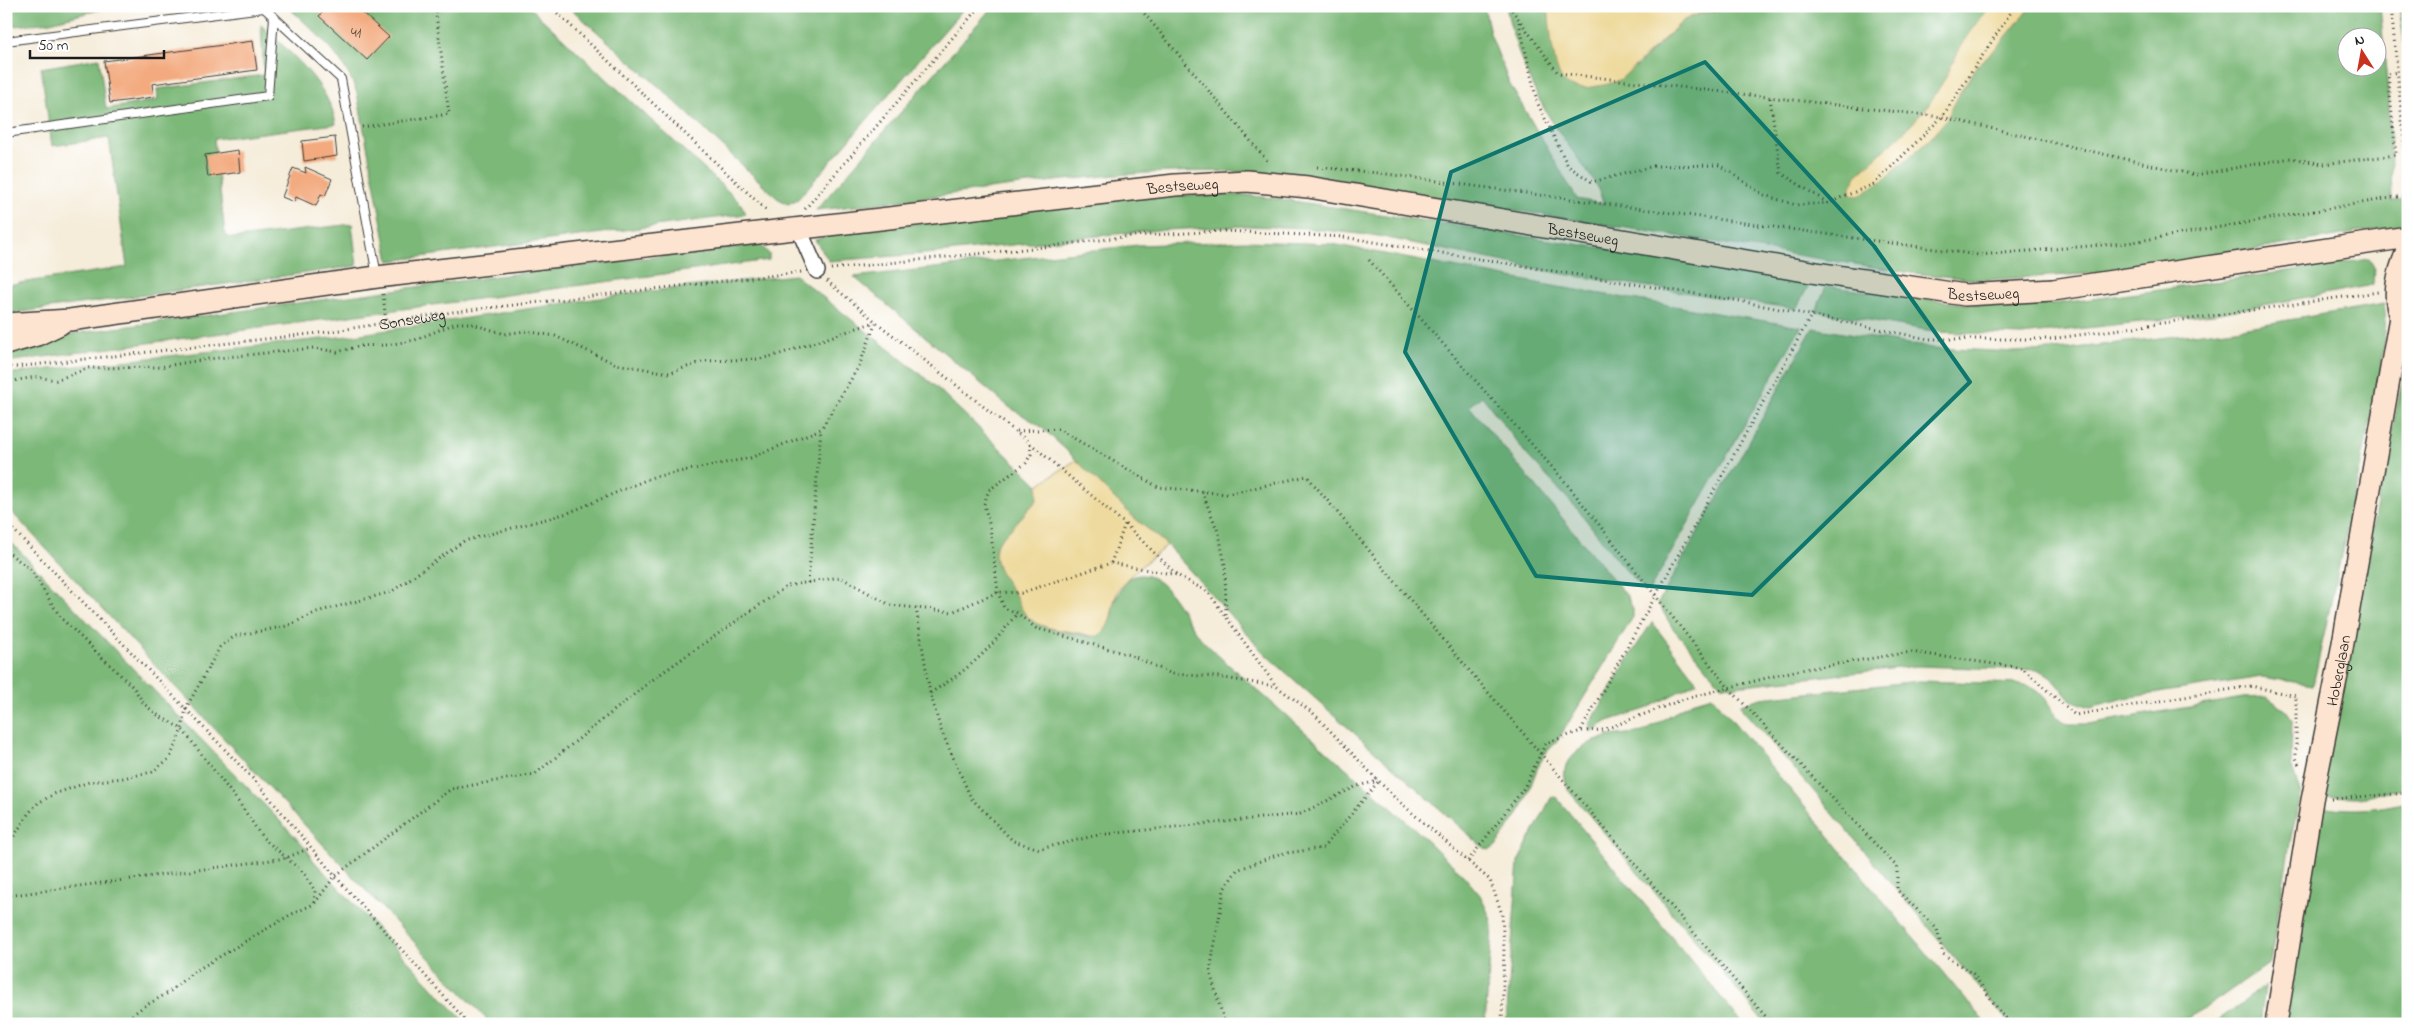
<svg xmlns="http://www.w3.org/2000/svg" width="2414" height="1030" font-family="'Indie Flower',sans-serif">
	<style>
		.forest { fill: #7bb878; stroke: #4c6a4a; fill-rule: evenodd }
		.sand { fill: #eeda9e; stroke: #857b5d }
		.building { fill: #f3aa7f }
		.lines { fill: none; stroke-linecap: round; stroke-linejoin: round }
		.lane-casing { stroke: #3d3b38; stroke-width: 10 }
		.street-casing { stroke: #3d3b38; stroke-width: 18 }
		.secondary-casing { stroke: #3d3b38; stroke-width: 24 }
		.path { stroke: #3d3b38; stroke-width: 3; stroke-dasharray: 1 4; stroke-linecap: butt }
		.lane { stroke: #fff; stroke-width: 8 }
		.street { stroke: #fff; stroke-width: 15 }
		.secondary { stroke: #fde4d0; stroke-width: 21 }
		.marked { fill: #0f766e; fill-opacity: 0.2; stroke: #0f766e; stroke-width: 4; stroke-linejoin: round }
		.labels { text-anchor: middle; stroke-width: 4.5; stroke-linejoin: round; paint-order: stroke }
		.number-label { font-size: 14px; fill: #524035 }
		.street-label { font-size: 16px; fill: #1c1c1c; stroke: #fff }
	</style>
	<rect width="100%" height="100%" fill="#fff"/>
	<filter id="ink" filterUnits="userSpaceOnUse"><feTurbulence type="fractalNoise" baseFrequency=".02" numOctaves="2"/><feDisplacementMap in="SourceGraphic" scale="10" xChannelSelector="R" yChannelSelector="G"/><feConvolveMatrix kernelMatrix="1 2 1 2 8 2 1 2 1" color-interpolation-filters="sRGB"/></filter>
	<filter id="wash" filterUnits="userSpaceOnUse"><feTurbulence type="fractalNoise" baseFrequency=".0096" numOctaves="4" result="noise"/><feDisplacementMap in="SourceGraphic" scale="20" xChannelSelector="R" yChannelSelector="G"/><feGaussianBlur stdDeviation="1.12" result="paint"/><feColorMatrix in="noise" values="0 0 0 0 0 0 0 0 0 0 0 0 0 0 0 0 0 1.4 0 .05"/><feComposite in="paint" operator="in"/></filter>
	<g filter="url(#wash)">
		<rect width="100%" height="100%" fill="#f5ecd9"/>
		<!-- forest -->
		<g class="forest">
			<polygon points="6,6 115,6 50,22 6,27"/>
			<path d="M287,6h241l202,187 11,11 5,10 -357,47 -32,-168c-13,-37 -42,-61 -70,-87z"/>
			<polygon points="568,6 966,6 798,199 788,204 777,198 667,94"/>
			<path d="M993,6h491l6,27 19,50 68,116 26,5 -4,-15c-17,-27 -38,-51 -54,-79 -18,-32 -32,-68 -39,-104h42l7,55 81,6 48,-47 14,-6 41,-8h251l-62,100 -18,20 -54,50 12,14 63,-52 47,-73 23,-22 30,-37h349l9,99 3,96 16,-2v25l-288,48 -139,8 -69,-7 -91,-14 -515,-82c-165,-20 -327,18 -490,33zM2346,38h30v30h-30z"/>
			<polygon points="2399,6 2408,6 2408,68"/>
			<path d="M261,25c29,28 67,57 75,99l-122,15 11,95 2,3 10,1 115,-14 5,42 -351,48v-29l121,-18 -18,-129 -57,8 -11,-78 58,-10 7,51 52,-9 -1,-11 107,-14z"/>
			<polygon points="1191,195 1245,195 1280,199 1622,251 1810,283 1796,309 1563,274 1378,236 1305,228 1247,226 1145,231 936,253 829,261 815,240 837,233 1119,199"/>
			<path d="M1246,241l86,3 221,42 248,41 -152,264 -7,-4 -21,-22 -42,-54 -53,-57 -44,-58 -13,10 158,190 6,13v8l-77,126c-20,15 -23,43 -34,64 -7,13 -17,26 -26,39l-6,4 -5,-1 -221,-196 -97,-108 -35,-29 -68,-68 -25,-23 -30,-18 -155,-130 284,-32z"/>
			<polygon points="760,244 769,254 769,260 6,362 6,351 49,337 489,277"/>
			<polygon points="2369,259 2374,267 2373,284 2368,286 2214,314 2022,335 1938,332 1816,311 1826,286 1957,303 1997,306 2053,304 2153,291"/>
			<path d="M795,275l138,109 105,101 -1,15 -40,44c-7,21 9,34 19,51 6,11 9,20 20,27 17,11 37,9 55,15l21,-22 1,-11 14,-25c33,-18 53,31 67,51 7,10 18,19 27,28l192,169 50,48 17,20 10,22 2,11 -7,96h-994l-485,-518v-132l342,-38 285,-43z"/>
			<polygon points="2384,304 2386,319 2381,372 2313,685 2262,677 2125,698 2090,707 2071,700 2053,679 2039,670 1916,666 1735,686 1721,685 1672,627 1658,603 1813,328 1932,348 2016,352 2068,349 2235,329"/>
			<polygon points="2408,353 2408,787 2359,797 2321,796 2350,636"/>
			<polygon points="6,537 306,848 313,860 467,1024 6,1024"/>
			<polygon points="1652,622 1697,682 1646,709 1608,721 1590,732 1590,724 1627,661"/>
			<path d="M1919,681l102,3c32,7 26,32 47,40h20l155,-26 24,-1 20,14 5,10 -1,44 10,30 -10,42 -21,126 -65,45 -28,16h-167l-192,-228 -76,-87 -1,-5 20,-6z"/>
			<polygon points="1712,696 1986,1024 1766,1024 1568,790 1564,774 1566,765 1576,752 1590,743 1610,736 1643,732 1692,702"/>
			<polygon points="1552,796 1557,798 1743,1024 1506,1024 1518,862"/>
			<path d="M2408,802v222h-125l34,-218c39,5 53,4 91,-4z"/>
			<polygon points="2265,986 2260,1024 2213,1024"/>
		</g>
		<!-- sand -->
		<g class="sand">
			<path d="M1548,6h191l-41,8 -14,6 -63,59c-9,5 -18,6 -29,8 -7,1 -20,1 -26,-3 -14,-10 -16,-61 -18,-78z"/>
			<polygon points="1990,6 2031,6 2001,43 1978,65 1962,89 1946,120 1931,138 1883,180 1858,196 1851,195 1850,189 1856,176 1910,126 1928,106 1946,77 1962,44"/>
			<path d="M1076,460l56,56 35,29c-15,14 -39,28 -49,46 -8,15 -4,36 -20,45 -7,1 -12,-2 -19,-3 -20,-4 -43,-3 -56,-22 -5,-7 -6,-15 -11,-21 -10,-14 -21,-29 -15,-46l40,-44 1,-15z"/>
		</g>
		<g id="blocks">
			<!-- building -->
			<g class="building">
				<polygon points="328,6 355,6 389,37 367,60 319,16"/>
				<polygon points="253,41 257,70 152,84 154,97 110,103 104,61"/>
				<polygon points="335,137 337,156 304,161 302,141"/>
				<polygon points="238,150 240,172 208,177 205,155"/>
				<polygon points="305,167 332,179 325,196 321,194 316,206 296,197 294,202 282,197 293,168 306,173"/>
			</g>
		</g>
	</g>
	<g filter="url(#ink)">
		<use href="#blocks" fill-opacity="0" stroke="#3d3b38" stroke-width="1"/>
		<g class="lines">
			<defs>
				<g id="lane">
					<polyline points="262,6 341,79 377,276"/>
					<polyline points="6,41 264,8"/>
					<polyline points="6,133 268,96 274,17"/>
				</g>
				<polyline id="street" points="798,227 817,271"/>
				<g id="secondary">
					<path d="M2400,317c-8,-24 -2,-45 8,-68"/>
					<path id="s2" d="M6,324l64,-4 307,-43 798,-92 72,-4 61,6 509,86 148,22 88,-5 355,-53"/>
					<polyline points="6,344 37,335 60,324"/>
					<path id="s3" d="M2276,1024l36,-224 28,-140 60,-343 8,-13"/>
				</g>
			</defs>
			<!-- lane casing -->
			<use href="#lane" class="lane-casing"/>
			<!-- street casing -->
			<use href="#street" class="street-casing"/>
			<!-- secondary casing -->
			<use href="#secondary" class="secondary-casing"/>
			<!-- path -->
			<g class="path">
				<polyline points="550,6 768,212"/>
				<polyline points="1138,6 1269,163"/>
				<polyline points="1509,6 1558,73 1942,117 2195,175 2291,158 2323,164 2396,155 2388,74 2397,72"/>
				<polyline points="2391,6 2408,183"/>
				<polyline points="1519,22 1537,102 1568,166 1592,182 1654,166 1719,165 1764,195 1796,205 1828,203"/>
				<polyline points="1770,98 1781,173 1828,203 1874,184 1942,117 2015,6"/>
				<polyline points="362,127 449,114 435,6"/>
				<polyline points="1317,167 1379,173 1979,255 2127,243 2408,195"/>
				<polyline points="805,209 980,6"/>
				<polyline points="1369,260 1566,483 1728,687 1897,867 1897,890 1937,929 1943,954 1973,974 2001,1013 2012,1024"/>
				<polyline points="831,269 1043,247 1132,236 1224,231 1343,237 1740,301 1928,339 2051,339 2378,292"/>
				<polyline points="827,281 876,322 1030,443 1125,524 1177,575 1208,592 1276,686 1313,713 1395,798 1490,880 1502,914 1504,949 1502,1024"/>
				<polyline points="383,294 386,323"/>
				<path id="s1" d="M6,368l322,-36 125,-20 349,-40"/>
				<polyline points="6,382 36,377 56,380 89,368 159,367 208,359 314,348 337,352 361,346 387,345 415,340 456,323 469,323 505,334 525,331 555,336 616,364 669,373 705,361 760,359 780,354 875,322"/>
				<polyline points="1017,431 1058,429 1158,487 1227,494 1307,476 1463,663 1772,1024"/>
				<polyline points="1030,444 1031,454 1026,463 989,490 984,504 990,527 998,592 1004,608 1017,613 1036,628 1133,656 1172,674 1218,677 1275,686"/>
				<polyline points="1202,492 1219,534 1225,565 1226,616"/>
				<polyline points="6,522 257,783 335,876 469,1024"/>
				<polyline points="6,551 30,569 61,618 134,688 144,704 159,716 182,729 240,804 262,837 304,873 315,891 314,903"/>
				<polyline points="1111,563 1125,524"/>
				<polyline points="808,583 821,429"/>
				<polyline points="916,608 930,693 941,730 971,798 1013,841 1040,849 1098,835 1300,814 1357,786 1378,781"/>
				<path d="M930,693c40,-24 59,-42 87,-80"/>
				<polyline points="1581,730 1812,314"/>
				<polyline points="2331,799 2408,793"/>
				<polyline points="6,849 28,814 38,803 54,794 89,782 123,778 152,772 170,758 182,729 186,708 220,647 235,636 287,626 317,612 391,592 464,541 568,513 653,477 750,458 821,429 859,366 876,322"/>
				<polyline points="1468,861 1524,788 1546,743 1581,731 1603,730 1684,699 1794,671 1911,652 2022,668 2075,715 2251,686 2296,696 2296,758 2299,765"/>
				<polyline points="6,896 286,858 310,848"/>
				<polyline points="120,1024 143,1007 168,993 192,973 290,915 314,904 335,876 451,789 535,774 656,677 787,586 840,577 890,605 952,612 998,592 1021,593 1111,563 1177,575"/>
				<polyline points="1225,1024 1210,972 1224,889 1237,870 1279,854 1323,848 1378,782"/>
			</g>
			<!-- lane -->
			<use href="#lane" class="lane"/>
			<!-- street -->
			<use href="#street" class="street"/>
			<!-- secondary -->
			<use href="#secondary" class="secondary"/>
		</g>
	</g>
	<!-- marked area -->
	<path class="marked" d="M1705,62l169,184 96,136 -218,213 -216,-19 -131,-224 46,-180z"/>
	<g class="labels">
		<!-- number labels -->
		<g class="number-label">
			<text x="356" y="37">41</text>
		</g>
		<!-- street labels -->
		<g class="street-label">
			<text dy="6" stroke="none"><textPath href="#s2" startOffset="1185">Bestseweg</textPath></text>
			<text dy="6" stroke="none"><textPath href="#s2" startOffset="1590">Bestseweg</textPath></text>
			<text dy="6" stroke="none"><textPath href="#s2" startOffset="1995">Bestseweg</textPath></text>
			<text dy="6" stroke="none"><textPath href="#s1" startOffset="409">Sonseweg</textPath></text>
			<text dy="6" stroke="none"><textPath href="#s3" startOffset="359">Hoberglaan</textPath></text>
		</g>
	</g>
	<!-- margin -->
	<rect width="2414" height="1030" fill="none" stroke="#fff" stroke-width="25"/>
	<!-- north arrow -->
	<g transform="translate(2362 52) rotate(349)"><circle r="24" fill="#ffffff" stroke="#a4a4a4"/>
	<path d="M0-4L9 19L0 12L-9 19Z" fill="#c8321e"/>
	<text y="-8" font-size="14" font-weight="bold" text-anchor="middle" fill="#1c1c1c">N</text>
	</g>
	<!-- scale -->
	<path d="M30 50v8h134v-8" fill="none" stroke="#1c1c1c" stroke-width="2.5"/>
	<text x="38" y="50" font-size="15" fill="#1c1c1c" stroke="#ffffff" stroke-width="4" paint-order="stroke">50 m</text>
</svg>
